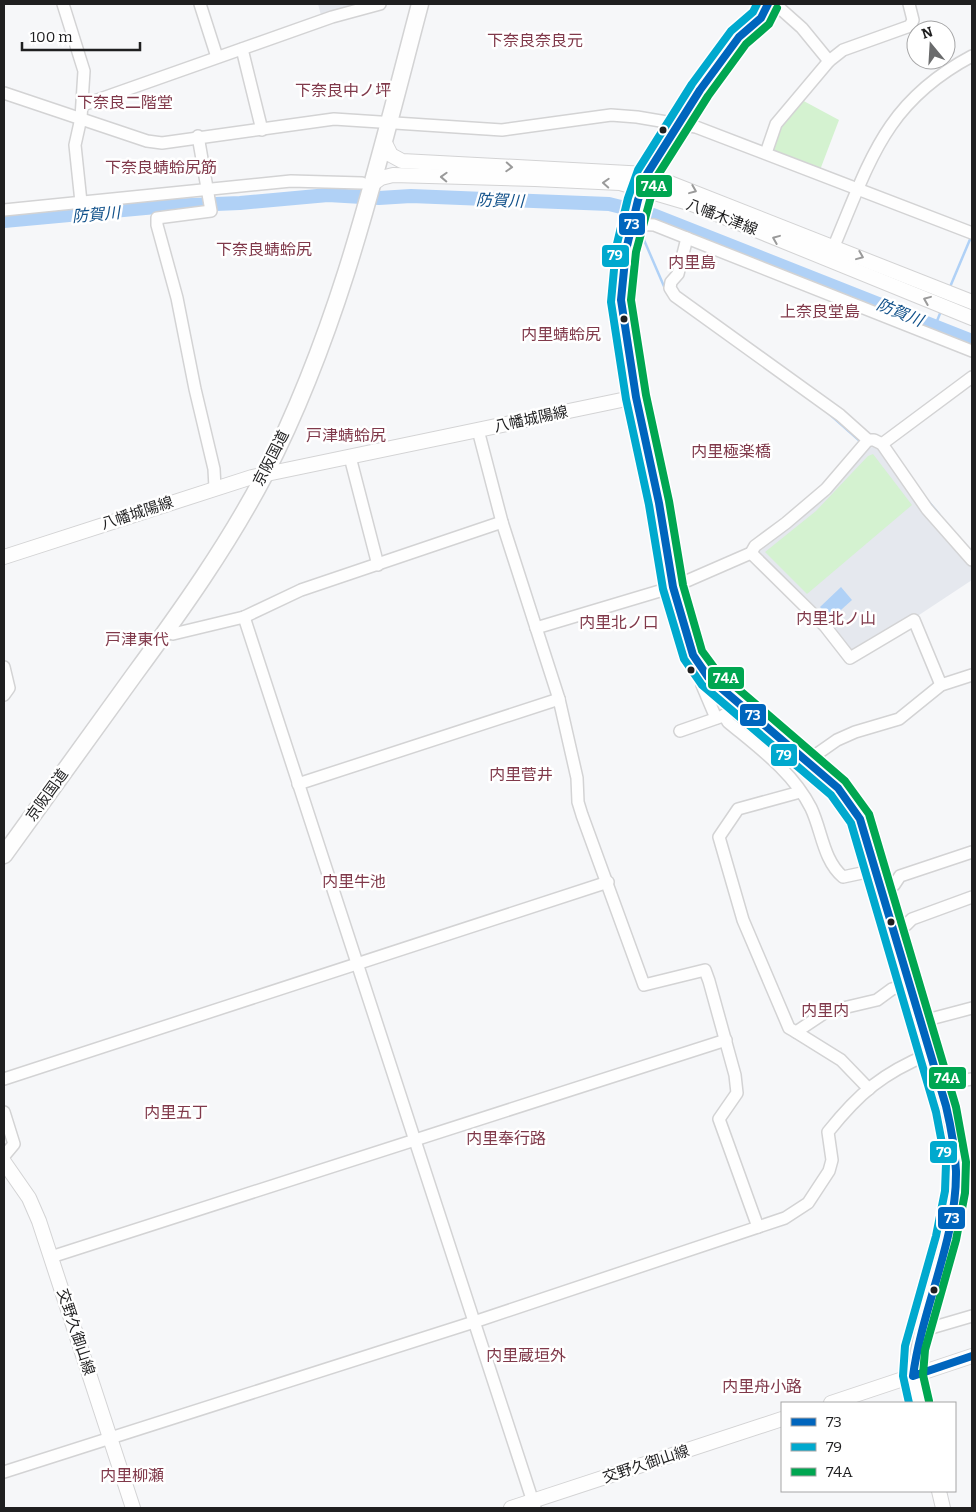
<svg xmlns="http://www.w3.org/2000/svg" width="976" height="1512" font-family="Bitter,'Noto Sans JP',serif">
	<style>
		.built { fill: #e5e8ee }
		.green { fill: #d4f2d0 }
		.water { fill: #b0d1f6 }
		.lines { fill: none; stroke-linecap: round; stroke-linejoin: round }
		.stream { stroke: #b0d1f6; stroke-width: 2.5 }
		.river { stroke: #b0d1f6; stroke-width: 14 }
		.minor-casing { stroke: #d3d3d4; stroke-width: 14 }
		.major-casing { stroke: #d3d3d4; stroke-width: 16 }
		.highway-casing { stroke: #d3d3d4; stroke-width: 19 }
		.minor { stroke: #fefefe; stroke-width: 11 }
		.major { stroke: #fefefe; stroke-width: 14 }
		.highway { stroke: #fefefe; stroke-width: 16 }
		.bus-1-casing { stroke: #fff; stroke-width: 11 }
		.bus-2-casing { stroke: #fff; stroke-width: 11 }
		.bus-3-casing { stroke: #fff; stroke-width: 11 }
		.bus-1 { stroke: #0065bd; stroke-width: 8 }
		.bus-2 { stroke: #00a9ce; stroke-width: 8 }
		.bus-3 { stroke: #00a651; stroke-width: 8 }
		.oneway { stroke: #9a9a9a }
		.bus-dot { fill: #1f1f20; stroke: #fff; stroke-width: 2 }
		.labels { text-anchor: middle; stroke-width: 5; stroke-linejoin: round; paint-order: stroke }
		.street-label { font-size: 15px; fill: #1f1f20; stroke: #fff }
		.neighbourhood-label { font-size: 16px; fill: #80394a; stroke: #fff }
		.water-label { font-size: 16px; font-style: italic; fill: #11518a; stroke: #fff }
		.line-badge { stroke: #fff; stroke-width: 2 }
		.badge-label { font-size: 14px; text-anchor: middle; font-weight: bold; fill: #fff }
	</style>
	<rect width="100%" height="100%" fill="#f6f7f9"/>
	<!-- built -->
	<g class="built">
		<polygon points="318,4 375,4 322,19"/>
		<polygon points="874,446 878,448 972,564 972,580 916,617 850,653 758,557 756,549 864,449"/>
	</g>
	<!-- green -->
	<g class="green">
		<path d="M800,99l39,21 -19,50 -47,-19c-6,-20 16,-39 27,-52z"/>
		<polygon points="873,454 912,505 807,594 765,552 816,511 868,456"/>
	</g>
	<!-- water -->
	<polygon class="water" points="841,587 852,600 831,619 820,607"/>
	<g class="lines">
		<!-- stream -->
		<g class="stream">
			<polyline points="645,221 647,214"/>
			<polyline points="643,229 644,240 666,291"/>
			<polyline points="950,287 971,237"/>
			<polyline points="935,326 941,311"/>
			<polyline points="826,411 861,442"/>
			<polyline points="928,501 939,514"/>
		</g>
		<!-- river -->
		<polyline class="river" points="4,221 167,206 240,203 328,195 379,198 411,196 609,204 653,215 972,341"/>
		<defs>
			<g id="minor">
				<polyline points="63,4 84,71 81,118 75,145 81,202"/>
				<polyline points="200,4 217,57"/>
				<polyline points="775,4 802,28 829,61"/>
				<polyline points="242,49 262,130"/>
				<polyline points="4,93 147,141 162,143 334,119 502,130 611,115 637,117 696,127 972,233"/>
				<polyline points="83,105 332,17 380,4"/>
				<polyline points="198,136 211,211 157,218 157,225 177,298 195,389 214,469 215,488"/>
				<polyline points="766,153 776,124 829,61 843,50 910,26 913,20 909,4"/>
				<polyline points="4,210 291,181 362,183"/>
				<polyline points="632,224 654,225 972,351"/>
				<polyline points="687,238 678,274 671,282 670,288 675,296 840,415 868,440 874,440 882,444 927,509 972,560"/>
				<path d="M827,250l7,-4c36,-85 51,-144 138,-190"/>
				<path d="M636,397c8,35 16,70 23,105 11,52 14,134 49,175l130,111 22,31c21,68 40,136 60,204 16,54 41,112 35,169 -7,63 -36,121 -42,184"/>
				<polyline points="478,430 502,522 559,699 577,778 578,802 582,815 644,985 705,970 709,981 735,1075 737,1093 719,1119 758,1227"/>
				<polyline points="882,444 972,377"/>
				<polyline points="350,457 378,565"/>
				<polyline points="751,553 825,626 850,658 914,620 941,685"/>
				<polyline points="244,617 535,1508"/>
				<polyline points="536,628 673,587 751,553 755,546 786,523 826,489 868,440"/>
				<polyline points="166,630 173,634 244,617 301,590 502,522"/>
				<polyline points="4,667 9,688 4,695"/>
				<polyline points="708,677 702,685 716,718"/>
				<path d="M724,715l4,7c30,25 65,50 83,86 11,23 12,52 32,69l33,-7"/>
				<polyline points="680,731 746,708"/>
				<polyline points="807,761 837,740 855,732 899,719 941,685 972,675"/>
				<polyline points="298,784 559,699"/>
				<polyline points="881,889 894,885 900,876 972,852"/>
				<polyline points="893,929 906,925 912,919 972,897"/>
				<polyline points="919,1022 972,1008"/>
				<polyline points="796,1032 789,1028 743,920 719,837 738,809 800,792"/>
				<polyline points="4,1079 608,882"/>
				<polyline points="938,1084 972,1079"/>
				<polyline points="869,1089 841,1060 796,1032 826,1012 877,1000 892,989 909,984"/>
				<polyline points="4,1112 14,1144 4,1156"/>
				<polyline points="51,1257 726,1040"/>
				<polyline points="921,1327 931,1328 972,1316"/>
				<path d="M4,1472l470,-150 311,-104 23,-15 21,-32 3,-11 -4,-28c31,-39 55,-59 101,-78"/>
			</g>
			<g id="major">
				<polyline points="384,141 391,155 402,161 647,174 972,302"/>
				<polyline points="371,185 381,178 393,175 535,179 620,183 641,189 692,204 972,318"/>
				<polyline points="4,557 252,477 636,397 621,300 626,250 641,189 662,147 700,90 739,37 761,18 768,4"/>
				<polyline points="4,1162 29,1198 39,1221 133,1508"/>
				<polyline points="913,1376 919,1403"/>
				<polyline points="831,1403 972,1356"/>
				<polyline points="939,1491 943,1508"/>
				<polyline points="511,1508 782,1419"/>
			</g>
			<path id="highway" d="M4,855c43,-60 86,-120 130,-180 47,-64 94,-130 131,-201 76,-148 113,-311 155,-470"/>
		</defs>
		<!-- minor casing -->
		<use href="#minor" class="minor-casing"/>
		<!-- major casing -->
		<use href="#major" class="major-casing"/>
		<!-- highway casing -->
		<use href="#highway" class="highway-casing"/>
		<!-- minor -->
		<use href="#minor" class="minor"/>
		<!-- major -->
		<use href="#major" class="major"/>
		<!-- highway -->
		<use href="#highway" class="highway"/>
		<defs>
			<path id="bus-1" d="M768,4l-7,14 -22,19 -39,53 -53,84 -9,26 -12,50 -5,50 15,97 23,106 14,84 20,68 15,22 130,111 22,31 86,287c5,21 9,43 10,65 1,68 -34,137 -43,205l59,-20"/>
			<polyline id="bus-2" points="757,4 753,12 731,31 692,84 638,170 628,198 616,248 611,302 626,399 649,505 663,589 684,659 702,685 831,795 851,823 936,1112 946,1164 945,1191 936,1236 905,1346 903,1376 909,1403"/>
			<polyline id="bus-3" points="777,8 769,24 746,44 708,96 656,178 636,252 631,300 646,395 669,501 683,585 702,651 716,670 845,781 869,814 956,1107 966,1162 965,1193 956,1240 925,1350 923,1375 929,1401"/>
		</defs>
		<!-- bus-1 casing -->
		<use href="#bus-1" class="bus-1-casing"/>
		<!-- bus-2 casing -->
		<use href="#bus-2" class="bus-2-casing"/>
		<!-- bus-3 casing -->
		<use href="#bus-3" class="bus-3-casing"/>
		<!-- bus-1 -->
		<use href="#bus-1" class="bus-1"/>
		<!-- bus-2 -->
		<use href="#bus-2" class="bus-2"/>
		<!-- bus-3 -->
		<use href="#bus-3" class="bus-3"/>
	</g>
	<!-- one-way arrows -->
	<defs><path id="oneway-chevron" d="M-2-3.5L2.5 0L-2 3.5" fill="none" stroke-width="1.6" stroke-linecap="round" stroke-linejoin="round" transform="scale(1.25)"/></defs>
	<g class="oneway">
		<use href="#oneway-chevron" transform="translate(509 167) rotate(3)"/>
		<use href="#oneway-chevron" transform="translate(444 177) rotate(-178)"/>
		<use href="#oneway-chevron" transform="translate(606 183) rotate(-177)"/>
		<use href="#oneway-chevron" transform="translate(693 190) rotate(22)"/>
		<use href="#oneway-chevron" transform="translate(776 239) rotate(-158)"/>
		<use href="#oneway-chevron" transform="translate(860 256) rotate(22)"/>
		<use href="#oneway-chevron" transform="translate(927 300) rotate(-158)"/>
	</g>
	<!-- markers -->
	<g class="bus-dot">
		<circle cx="663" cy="130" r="4.5"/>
		<circle cx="624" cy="319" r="4.5"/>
		<circle cx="691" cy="670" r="4.5"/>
		<circle cx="891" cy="922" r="4.5"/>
		<circle cx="934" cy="1290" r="4.5"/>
	</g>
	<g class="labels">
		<!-- street labels -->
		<g class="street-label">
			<text transform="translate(722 217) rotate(21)" y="5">八幡木津線</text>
			<text transform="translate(531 419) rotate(-12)" y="5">八幡城陽線</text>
			<text transform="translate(271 458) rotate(-63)" y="5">京阪国道</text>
			<text transform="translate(137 513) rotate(-18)" y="5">八幡城陽線</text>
			<text transform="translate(47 795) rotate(-54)" y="5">京阪国道</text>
			<text transform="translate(76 1332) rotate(72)" y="5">交野久御山線</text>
			<text transform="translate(646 1464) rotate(-18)" y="5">交野久御山線</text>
		</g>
		<!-- neighbourhood labels -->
		<g class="neighbourhood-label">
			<text x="535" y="46">下奈良奈良元</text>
			<text x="343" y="96">下奈良中ノ坪</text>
			<text x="125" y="108">下奈良二階堂</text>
			<text x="161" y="173">下奈良蜻蛉尻筋</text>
			<text x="264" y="255">下奈良蜻蛉尻</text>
			<text x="692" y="268">内里島</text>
			<text x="820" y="317">上奈良堂島</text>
			<text x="561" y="340">内里蜻蛉尻</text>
			<text x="346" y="441">戸津蜻蛉尻</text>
			<text x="731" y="457">内里極楽橋</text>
			<text x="836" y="624">内里北ノ山</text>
			<text x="619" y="628">内里北ノ口</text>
			<text x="137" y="645">戸津東代</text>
			<text x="521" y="780">内里菅井</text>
			<text x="354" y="887">内里牛池</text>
			<text x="825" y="1016">内里内</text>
			<text x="176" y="1118">内里五丁</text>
			<text x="506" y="1144">内里奉行路</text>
			<text x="526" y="1361">内里蔵垣外</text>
			<text x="762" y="1392">内里舟小路</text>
			<text x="132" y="1481">内里柳瀬</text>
		</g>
		<!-- water labels -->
		<g class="water-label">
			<text transform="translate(500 200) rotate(2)" y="6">防賀川</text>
			<text transform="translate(96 214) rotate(-5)" y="6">防賀川</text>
			<text transform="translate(900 312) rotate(22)" y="6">防賀川</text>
		</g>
	</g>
	<g class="line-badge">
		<rect x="635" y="174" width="38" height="24" rx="5" fill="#00a651"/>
		<rect x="618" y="212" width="28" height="24" rx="5" fill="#0065bd"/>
		<rect x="601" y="244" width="29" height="24" rx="5" fill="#00a9ce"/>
		<rect x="707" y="666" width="38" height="24" rx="5" fill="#00a651"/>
		<rect x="739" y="703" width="28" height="24" rx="5" fill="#0065bd"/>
		<rect x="770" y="743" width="28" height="24" rx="5" fill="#00a9ce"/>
		<rect x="928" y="1066" width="39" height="24" rx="5" fill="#00a651"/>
		<rect x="929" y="1140" width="29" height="24" rx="5" fill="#00a9ce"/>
		<rect x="937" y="1206" width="29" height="24" rx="5" fill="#0065bd"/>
	</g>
	<g class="badge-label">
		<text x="654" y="191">74A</text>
		<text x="632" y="229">73</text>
		<text x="615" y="260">79</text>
		<text x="726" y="683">74A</text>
		<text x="753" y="720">73</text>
		<text x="784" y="760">79</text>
		<text x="947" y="1083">74A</text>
		<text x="944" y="1157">79</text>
		<text x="952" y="1223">73</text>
	</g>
	<!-- border -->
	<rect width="976" height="1512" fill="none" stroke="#1f1f20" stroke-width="10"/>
	<!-- legend -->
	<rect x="781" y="1402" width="175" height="90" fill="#ffffff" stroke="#a5a5a6"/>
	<rect x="791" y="1418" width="25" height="8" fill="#0065bd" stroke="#a5a5a6"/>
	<text x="826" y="1427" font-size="15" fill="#1f1f20">73</text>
	<rect x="791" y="1443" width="25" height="8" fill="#00a9ce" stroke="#a5a5a6"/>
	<text x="826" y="1452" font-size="15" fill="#1f1f20">79</text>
	<rect x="791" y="1468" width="25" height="8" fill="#00a651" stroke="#a5a5a6"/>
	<text x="826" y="1477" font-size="15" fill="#1f1f20">74A</text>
	<!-- north arrow -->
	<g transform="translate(931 45) rotate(342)"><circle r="24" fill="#ffffff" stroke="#a5a5a6"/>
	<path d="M0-4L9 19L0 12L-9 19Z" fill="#6a6b6c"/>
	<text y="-8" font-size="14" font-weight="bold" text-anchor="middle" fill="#1f1f20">N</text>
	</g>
	<!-- scale -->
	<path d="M22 42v8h118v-8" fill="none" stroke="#1f1f20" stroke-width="2.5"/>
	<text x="30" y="42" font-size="15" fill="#1f1f20" stroke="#ffffff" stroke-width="4" paint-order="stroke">100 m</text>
</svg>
